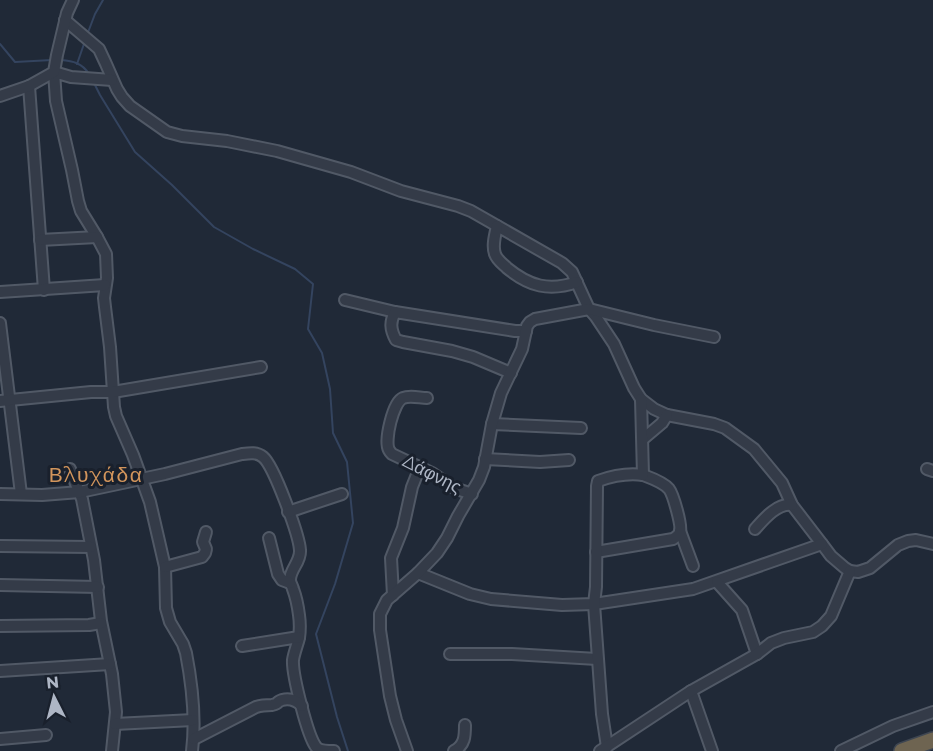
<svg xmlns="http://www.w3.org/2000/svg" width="933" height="751" font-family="Montserrat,sans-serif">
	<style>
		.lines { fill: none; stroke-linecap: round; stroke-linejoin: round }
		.stream { stroke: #34445f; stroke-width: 2 }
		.minor-casing { stroke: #515966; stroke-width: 14 }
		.highway-casing { stroke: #3e4652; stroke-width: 18 }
		.minor { stroke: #343b48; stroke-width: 10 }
		.highway { stroke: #6e6451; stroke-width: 15 }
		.labels { text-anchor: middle; stroke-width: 6; stroke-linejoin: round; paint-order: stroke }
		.street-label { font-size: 18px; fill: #aeb6c5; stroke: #19202c }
		.quarter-label { font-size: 21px; letter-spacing: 1.5px; fill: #d2955c; stroke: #19202c }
	</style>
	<rect width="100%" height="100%" fill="#202937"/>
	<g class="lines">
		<!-- stream -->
		<g class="stream">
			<polyline points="87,35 95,14 103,0"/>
			<polyline points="0,44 15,62 52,60"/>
			<path d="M61,60c12,1 21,3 28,14"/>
			<polyline points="77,64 85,41"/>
			<polyline points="93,81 100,95 135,152 172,185 214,227 253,249 295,269 313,284 308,329 322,353 330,389 333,433 347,462 353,523 335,584 316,634 337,717 348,751"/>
		</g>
		<defs>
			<g id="minor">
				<polyline points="65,20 99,49 106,64 117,89 122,97 130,106 167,132 182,136 227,141 277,151 351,172 401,191 458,206 471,211 562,263 572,272 589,309 596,317 614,344 634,388 641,399 654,409 667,415 714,424 725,428 754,449 782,483 792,505 822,544 831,556 845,568 850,571 858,572 870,568 898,545 908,541 916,540 933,544"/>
				<path d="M112,80l-41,-3 -17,-5 2,29 16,69 6,31 3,10 16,26 9,17 1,24 -3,20 1,9 5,40 4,60 2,9 17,39 17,47 15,65 1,41 4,14 13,22 3,9c6,31 10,66 6,98"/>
				<polyline points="29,86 44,290"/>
				<polyline points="0,96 29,86 54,72 57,55 67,13 73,0"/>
				<path d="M497,226c-2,9 -5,20 -2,28 2,6 8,10 12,14 22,18 42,24 70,14"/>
				<polyline points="40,240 97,237"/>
				<polyline points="0,292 105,285"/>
				<polyline points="345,300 395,312"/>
				<polyline points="0,323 21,494"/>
				<path d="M511,373l-38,-16 -21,-6 -49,-9 -7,-2c-6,-11 -6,-18 -1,-28l120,19h11"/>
				<path d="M427,398c-7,0 -17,-3 -24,0 -10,4 -19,43 -14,52 1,2 2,3 3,4l40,19 22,15 18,6"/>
				<polyline points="0,401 91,392 113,392 261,367"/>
				<polyline points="492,424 581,428"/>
				<polyline points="643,439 662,423 667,415"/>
				<polyline points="485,459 540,462 569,460"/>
				<polyline points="70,469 82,499 94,560 101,621 112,674 116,712 112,751"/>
				<polyline points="927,469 933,471"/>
				<path d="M0,494l42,1 38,-3 85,-18 77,-20c8,-1 15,-2 21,3 11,9 36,78 37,93 1,12 -10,19 -10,30 0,3 2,5 3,9 3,8 5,18 6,26 1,7 1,16 0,23 -2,8 -5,15 -6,22 -1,14 15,79 24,88 4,3 11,3 17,3"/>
				<polyline points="288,512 342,494"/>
				<path d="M755,529c9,-10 22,-26 37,-24"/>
				<polyline points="680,531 693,566"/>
				<polyline points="269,538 278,574 282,580 290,583"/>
				<polyline points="0,546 91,547"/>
				<path d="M596,552l77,-13c3,-2 6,-4 7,-7 2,-7 -7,-38 -11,-43 -6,-7 -18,-11 -26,-14"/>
				<polyline points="165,567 202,557 205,553 206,549 203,542 206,532"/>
				<polyline points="418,573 470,594 491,599 562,605 594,604 693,589 822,544"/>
				<polyline points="717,582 742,610 757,654"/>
				<polyline points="0,585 98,587"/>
				<polyline points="393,595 391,558 403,528 412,487 420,467"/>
				<polyline points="0,626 89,625 101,623"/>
				<polyline points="242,646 299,637"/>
				<polyline points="450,654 512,654 597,659"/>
				<polyline points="0,671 110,664"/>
				<polyline points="691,691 712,751"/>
				<polyline points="115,724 193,720"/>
				<polyline points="0,739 46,735"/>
				<path d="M194,739l62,-32c6,-2 11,-2 16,-2 9,-2 2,-2 10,-5 8,-2 15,1 20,6"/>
				<path d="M607,747l-5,-33 -8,-110 2,-17 1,-101 1,-5c14,-5 31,-8 45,-6l-2,-76"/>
				<polyline points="407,751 396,720 390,696 380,630 380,614 387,600 418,573 437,553 447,538 458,516 479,480 484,467 492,424 501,393 522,349 527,326 530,322 535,319 589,309 654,325 714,337"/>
				<path d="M454,751c11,-6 11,-15 11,-26"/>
				<polyline points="600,751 691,691 757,654 771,643 784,638 813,632 822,626 831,616 850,571"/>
				<polyline points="841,751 893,726 933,712"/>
			</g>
			<polyline id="highway" points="902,751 933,740"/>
		</defs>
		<!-- minor casing -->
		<use href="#minor" class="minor-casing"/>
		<!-- highway casing -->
		<use href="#highway" class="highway-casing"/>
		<!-- minor -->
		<use href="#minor" class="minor"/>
		<!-- highway -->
		<use href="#highway" class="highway"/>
	</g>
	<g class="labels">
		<!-- street labels -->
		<g class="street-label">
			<text transform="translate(432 474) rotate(27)" y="6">Δάφνης</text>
		</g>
		<!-- quarter labels -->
		<g class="quarter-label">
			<text x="96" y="482">Βλυχάδα</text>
		</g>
	</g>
	<!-- north arrow -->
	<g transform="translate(54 697) rotate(354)" stroke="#19202c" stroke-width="4.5" paint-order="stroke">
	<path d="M0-4.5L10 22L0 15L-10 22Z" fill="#aeb6c5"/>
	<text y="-9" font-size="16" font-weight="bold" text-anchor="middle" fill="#aeb6c5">N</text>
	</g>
</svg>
